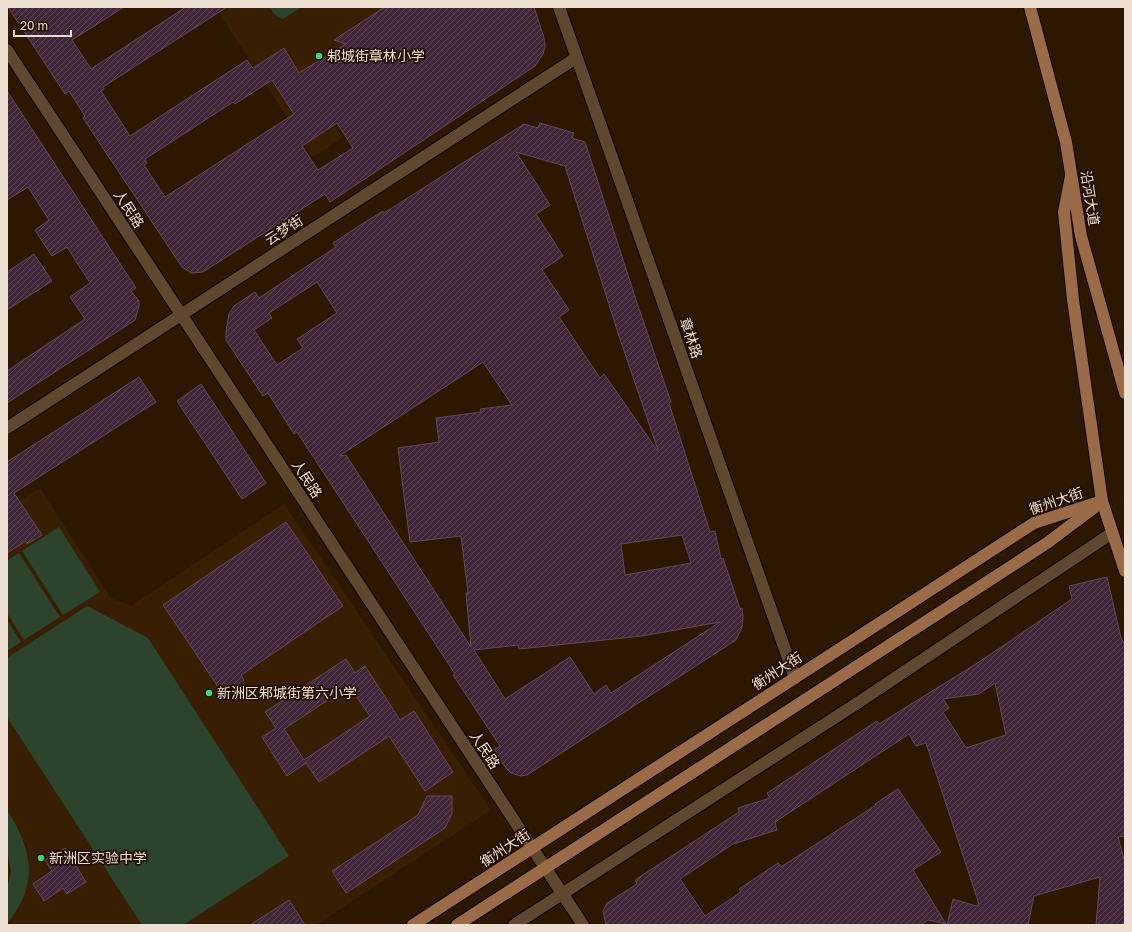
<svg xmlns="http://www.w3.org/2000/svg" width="1132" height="932" font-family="'Golos Text','Noto Sans SC',sans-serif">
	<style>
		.built { fill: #381f04 }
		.grass { fill: #2b442b }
		.building { fill: url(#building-hatch); stroke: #64485d; fill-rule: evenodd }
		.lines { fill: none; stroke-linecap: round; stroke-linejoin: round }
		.minor-casing { stroke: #130300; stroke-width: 14 }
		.major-casing { stroke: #130300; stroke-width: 14 }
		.minor { stroke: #5f4830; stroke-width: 12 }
		.major { stroke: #996b47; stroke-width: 12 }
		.poi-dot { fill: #3dd77e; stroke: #220e00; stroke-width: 1.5 }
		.labels { text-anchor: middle; stroke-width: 3.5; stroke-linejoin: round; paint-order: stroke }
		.poi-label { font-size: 14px; fill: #eddfd1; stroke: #220e00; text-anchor: start }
		.street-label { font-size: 14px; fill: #eddfd1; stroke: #220e00 }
	</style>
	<defs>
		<pattern id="building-hatch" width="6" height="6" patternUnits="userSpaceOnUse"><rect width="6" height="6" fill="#402639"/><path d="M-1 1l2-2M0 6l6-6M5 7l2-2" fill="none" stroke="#5c4555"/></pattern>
	</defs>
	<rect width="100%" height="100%" fill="#2c1801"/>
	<!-- built -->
	<g class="built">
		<polygon points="215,7 462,7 320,102 342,138 313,157"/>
		<polygon points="40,488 111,598 131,606 284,504 491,810 316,925 7,925 7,509"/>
	</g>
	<!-- grass -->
	<g class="grass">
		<polygon points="269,7 302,7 283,19 276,16"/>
		<polygon points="59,527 100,592 63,615 22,551"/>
		<polygon points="19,553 60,617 24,640 7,613 7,561"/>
		<polygon points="87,606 148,638 289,856 183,925 142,925 7,717 7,658"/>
		<polygon points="7,620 21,642 7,651"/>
		<path d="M7,810c25,39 33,75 0,113v-35l4,-16 -4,-24z"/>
	</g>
	<!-- building -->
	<g class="building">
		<path d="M8,7h116l-52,33 19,29 95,-62h41l-124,80 1,2 -3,2 29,45 117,-76 6,8 31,-20 15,25 47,-29 -12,-4 51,-33h149l10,31 1,8 -2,8 -8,12 -205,136 -5,-8 -122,78 -12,1 -9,-6 -99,-149 2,-2 -16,-25 -4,3zM272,80l22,34 -129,83 -21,-32 3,-2 -2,-4 88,-57 2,2zM337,123l16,25 -35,22 -16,-24z"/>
		<polygon points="7,91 136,288 131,291 139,301 139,306 135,320 7,403 7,371 85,319 70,297 90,283 67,247 52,256 35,230 49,220 28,187 7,200"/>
		<path d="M540,123l34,10 -2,5 13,4 52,161 34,99 -2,1 41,129 5,-1 6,28 2,-1 17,51 2,-1 1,9 -1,10 -6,13 -209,135 -6,1 -10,-3 -5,-5 -12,-18 6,-4 -47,-71 2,-1 -158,-242 -3,2 -26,-41 -5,3 -37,-56v-9l3,-17 5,-8 21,-14 4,6 77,-51 -3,-4 26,-17 24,-15 1,2 140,-89 14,4zM516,152l49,14 54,170 39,114h-1l-53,-76 -4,4 -41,-61 10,-7 -27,-40 21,-14 -27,-42 14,-9zM317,282l20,31 -40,26 6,9 -26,17 -23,-35 18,-12 -3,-5zM483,362l29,43 -32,4 1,3 -45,6 3,24 -41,6 12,94 51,-6 7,57h-2l5,54 -125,-192 -7,1zM682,535l9,28 -66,12 -4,-31zM720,622l-109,71 -5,-8 -12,9 -24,-37 -65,42 -31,-49 44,-5 1,4 123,-13z"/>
		<polygon points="34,254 52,281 7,310 7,272"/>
		<polygon points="139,377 156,402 14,493 42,535 27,544 26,541 7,553 7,462"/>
		<polygon points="201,384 266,483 242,499 177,401"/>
		<polygon points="286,522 343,606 241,675 244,680 223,694 163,605"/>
		<path d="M1107,577l14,61 4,7v191l-7,1 7,26v62h-29l4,-48 -66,19 -6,29h-81l6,-26 23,7 3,-2 -53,-161 -10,3 -7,-12 -134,88 2,8 -44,14 -53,35 25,37 36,-24 -2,-3 39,-26 3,4 95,-62 -1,-1 23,-15 43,63 -28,18 33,54 -18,-4 -7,5h-315l-3,-14 4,-8 30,-19 -2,-4 104,-68 -1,-4 32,-10 -3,-5 110,-72 2,3 100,-62 93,-63 -3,-13zM995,683l11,52 -40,13 -23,-36 6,-4 -6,-9 36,-5z"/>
		<path d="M346,659l9,14 10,-7 35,54 14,-9 39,61 -28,19 -36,-55 -70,46 -13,-19 -19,13 -25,-39 14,-9 -11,-16zM349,686l21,30 -66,44 -20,-31z"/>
		<polygon points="427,796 452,796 452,814 445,828 346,893 332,871 418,815"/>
		<polygon points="65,848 86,882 67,894 63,888 44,901 33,884 52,871 45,860"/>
		<polygon points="289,900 305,925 250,925"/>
	</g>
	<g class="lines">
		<defs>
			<g id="minor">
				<polyline points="559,7 795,678"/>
				<polyline points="7,50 583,925"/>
				<polyline points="7,428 576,58"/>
				<polyline points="514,925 859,702 1112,533"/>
			</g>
			<g id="major">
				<polyline points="1030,7 1066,142 1081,236 1125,393"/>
				<polyline points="1071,176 1064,212 1073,300 1102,501 1125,571"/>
				<polyline points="413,925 1034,523 1102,501"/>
				<polyline points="457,925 1047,543 1095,507"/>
			</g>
		</defs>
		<!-- minor casing -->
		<use href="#minor" class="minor-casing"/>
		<!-- major casing -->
		<use href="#major" class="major-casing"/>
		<!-- minor -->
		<use href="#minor" class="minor"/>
		<!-- major -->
		<use href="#major" class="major"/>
	</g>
	<!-- markers -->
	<g class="poi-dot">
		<circle cx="319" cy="56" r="4"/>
		<circle cx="209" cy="693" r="4"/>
		<circle cx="41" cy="858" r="4"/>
	</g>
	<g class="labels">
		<!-- poi labels -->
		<g class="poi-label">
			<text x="327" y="61">邾城街章林小学</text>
			<text x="217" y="698">新洲区邾城街第六小学</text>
			<text x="49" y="863">新洲区实验中学</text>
		</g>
		<!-- street labels -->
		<g class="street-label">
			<text transform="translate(1090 198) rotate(81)" y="5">沿河大道</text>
			<text transform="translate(129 209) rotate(57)" y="5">人民路</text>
			<text transform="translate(284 230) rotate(-33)" y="5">云梦街</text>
			<text transform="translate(691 338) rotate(71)" y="5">章林路</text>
			<text transform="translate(307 479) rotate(57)" y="5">人民路</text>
			<text transform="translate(1056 501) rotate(-19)" y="5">衡州大街</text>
			<text transform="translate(777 671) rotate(-33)" y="5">衡州大街</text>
			<text transform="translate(485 750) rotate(57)" y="5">人民路</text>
			<text transform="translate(505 848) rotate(-33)" y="5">衡州大街</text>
		</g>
	</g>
	<!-- border -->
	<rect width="1132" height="932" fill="none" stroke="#eddfd1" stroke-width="16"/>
	<!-- scale -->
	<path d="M14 30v6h57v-6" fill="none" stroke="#eddfd1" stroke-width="2"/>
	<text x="20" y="30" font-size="12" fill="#eddfd1" stroke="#220e00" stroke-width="3" paint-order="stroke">20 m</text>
</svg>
